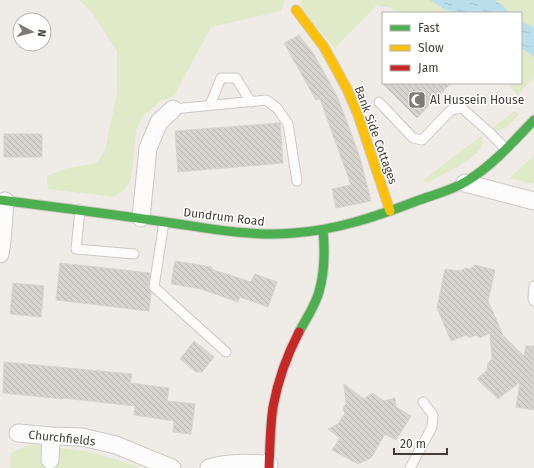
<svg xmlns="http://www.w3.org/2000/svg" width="534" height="468" font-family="'Fira Sans',sans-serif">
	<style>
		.green { fill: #e0e9c8 }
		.water { fill: url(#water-ripples) }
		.building { fill: url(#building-back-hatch); stroke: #d7d3ce }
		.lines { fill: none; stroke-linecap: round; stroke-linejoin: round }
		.lane-casing { stroke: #cbc8c4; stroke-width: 11 }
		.street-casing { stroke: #cbc8c4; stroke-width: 19 }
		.fast-casing { stroke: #cfc9c1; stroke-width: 11 }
		.slow-casing { stroke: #cfc9c1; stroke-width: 11 }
		.jam-casing { stroke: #cfc9c1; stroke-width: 11 }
		.lane { stroke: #fdfcfc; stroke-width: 9 }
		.street { stroke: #fdfcfc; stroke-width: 17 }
		.fast { stroke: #4caf50; stroke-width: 9 }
		.slow { stroke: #ffc107; stroke-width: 9 }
		.jam { stroke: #c62828; stroke-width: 9 }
		.labels { text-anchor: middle; stroke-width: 3; stroke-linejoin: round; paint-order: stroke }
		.poi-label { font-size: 12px; fill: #443c35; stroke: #fff; text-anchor: start }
		.street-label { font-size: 12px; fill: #443c35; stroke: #fff }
	</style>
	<defs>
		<pattern id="water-ripples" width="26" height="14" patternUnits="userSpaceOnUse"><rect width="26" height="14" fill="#b9dfec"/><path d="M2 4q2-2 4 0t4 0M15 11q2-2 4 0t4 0" fill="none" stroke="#a0c0cb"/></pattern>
		<pattern id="building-back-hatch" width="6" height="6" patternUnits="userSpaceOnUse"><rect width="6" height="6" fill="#d7d3cf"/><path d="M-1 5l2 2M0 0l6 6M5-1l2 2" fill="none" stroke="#bab6b2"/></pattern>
	</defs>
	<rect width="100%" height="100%" fill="#efece8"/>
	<!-- green -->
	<g class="green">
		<polygon points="79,0 285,0 281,11 211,27 174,96 161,101 143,116 136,130 131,180 124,190 114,197 48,189 47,176 68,168 96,163 105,150 117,93 117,51 91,11"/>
		<polygon points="301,0 534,0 534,77 518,95 506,83 521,83 521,13 401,13 391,8 377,5 335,48 302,10"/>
		<path d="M514,111l5,3c-7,8 -16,21 -28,15z"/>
		<path d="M481,136c2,3 2,8 0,12 -5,9 -44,31 -55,35l-3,-3z"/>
		<polygon points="534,155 534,184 510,178"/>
		<polygon points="31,444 91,452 142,468 10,468 11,453"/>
	</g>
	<!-- water -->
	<g class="water">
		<polygon points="430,0 495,0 511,13 457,13 444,9"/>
		<polygon points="521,21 534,28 534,57 521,48"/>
	</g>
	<!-- building -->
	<g class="building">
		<polygon points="299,35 313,53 336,94 346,119 360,158 367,185 371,201 336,208 332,189 351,185 320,99 316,100 284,43"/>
		<polygon points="382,83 451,83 417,118"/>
		<polygon points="280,123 283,163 178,172 175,131"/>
		<rect x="4" y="134" width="38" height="23"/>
		<polygon points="175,261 212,267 211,269 251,282 255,274 277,282 268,307 240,297 238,302 201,289 171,284"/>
		<polygon points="60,263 150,273 148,286 149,289 151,293 149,311 56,300"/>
		<polygon points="475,265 495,270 488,301 503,335 524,356 526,346 534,346 534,410 516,407 520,382 498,399 477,379 487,370 488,363 492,359 490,333 480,338 476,335 470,338 466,335 451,341 437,308 445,269 460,271 466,268 470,269"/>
		<polygon points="13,283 44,286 41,317 10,314"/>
		<polygon points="194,341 214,357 202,372 196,372 180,359"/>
		<polygon points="4,362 132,374 130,383 169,388 167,401 195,404 191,434 173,432 174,421 134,415 135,406 63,398 63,399 3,393"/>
		<polygon points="344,384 364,399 372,393 384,401 395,398 396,407 411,416 396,440 385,434 371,458 358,464 332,450 340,438 328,429 338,424 345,413 343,409 346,403"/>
	</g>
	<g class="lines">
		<defs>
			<g id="lane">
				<polyline points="379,102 413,138 422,140 451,110 462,108 490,133 506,149"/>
				<polyline points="210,105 221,78 236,78 251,102"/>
				<polyline points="173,109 266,100 277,108 288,124 297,181"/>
				<polyline points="80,210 76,249 134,254"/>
				<polyline points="164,222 154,287 226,352"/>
				<polyline points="534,286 533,298 534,301"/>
				<polyline points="410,468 432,427 433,415 423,402"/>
			</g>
			<g id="street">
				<polyline points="465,183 534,201"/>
				<polyline points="141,218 148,148 159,122 173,109"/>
				<polyline points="0,254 2,241 5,201"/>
				<polyline points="18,433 51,436 82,437 116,445 172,468"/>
				<polyline points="50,460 51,436"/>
				<path d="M209,468c19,-6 39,-5 60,-4"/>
			</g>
			<g id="fast">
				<path d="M0,200c55,7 110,14 165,22 43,6 86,15 129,11 42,-3 81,-16 120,-31 18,-7 37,-11 53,-21 26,-16 46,-39 67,-61"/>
				<path d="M299,332c7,-13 16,-26 20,-40 6,-21 6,-41 4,-62"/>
			</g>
			<polyline id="slow" points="296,10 324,47 347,89 358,115 390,211"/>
			<path id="jam" d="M269,468c1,-20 1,-41 4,-61 5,-27 14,-52 26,-75"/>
		</defs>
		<!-- lane casing -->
		<use href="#lane" class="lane-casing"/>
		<!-- street casing -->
		<use href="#street" class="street-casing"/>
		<!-- fast casing -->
		<use href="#fast" class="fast-casing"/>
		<!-- slow casing -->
		<use href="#slow" class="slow-casing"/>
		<!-- jam casing -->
		<use href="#jam" class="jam-casing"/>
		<!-- lane -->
		<use href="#lane" class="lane"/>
		<!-- street -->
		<use href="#street" class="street"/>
		<!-- fast -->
		<use href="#fast" class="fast"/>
		<!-- slow -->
		<use href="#slow" class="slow"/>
		<!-- jam -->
		<use href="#jam" class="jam"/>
	</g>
	<!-- icons -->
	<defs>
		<symbol id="mosque-square" viewBox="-11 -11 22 22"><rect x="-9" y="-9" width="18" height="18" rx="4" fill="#807a74" stroke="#fff"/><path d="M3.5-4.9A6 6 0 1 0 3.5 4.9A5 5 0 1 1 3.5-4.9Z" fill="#fff"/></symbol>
	</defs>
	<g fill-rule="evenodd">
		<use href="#mosque-square" x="407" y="90" width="20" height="20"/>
	</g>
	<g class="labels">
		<!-- poi labels -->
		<g class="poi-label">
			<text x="430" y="104">Al Hussein House</text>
		</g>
		<!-- street labels -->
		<g class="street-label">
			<text transform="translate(376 135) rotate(70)" y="4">Bank Side Cottages</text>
			<text transform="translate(224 217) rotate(7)" y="4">Dundrum Road</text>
			<text transform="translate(62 438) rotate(6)" y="4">Churchfields</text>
		</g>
	</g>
	<!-- legend -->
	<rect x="382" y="12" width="140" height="72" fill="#ffffff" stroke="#b4b1ae"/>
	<rect x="390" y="25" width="20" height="6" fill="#4caf50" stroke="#b4b1ae"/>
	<text x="418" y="32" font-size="12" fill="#443c35">Fast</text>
	<rect x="390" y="45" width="20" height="6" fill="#ffc107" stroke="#b4b1ae"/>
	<text x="418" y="52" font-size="12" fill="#443c35">Slow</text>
	<rect x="390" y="65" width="20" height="6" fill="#c62828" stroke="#b4b1ae"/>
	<text x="418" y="72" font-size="12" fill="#443c35">Jam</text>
	<!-- north arrow -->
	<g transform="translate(32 32) rotate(97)"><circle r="19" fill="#ffffff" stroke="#b4b1ae"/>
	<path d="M0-3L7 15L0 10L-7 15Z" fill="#807a74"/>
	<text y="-6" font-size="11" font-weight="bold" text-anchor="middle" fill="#443c35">N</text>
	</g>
	<!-- scale -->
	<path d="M394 448v6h53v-6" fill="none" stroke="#443c35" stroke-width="2"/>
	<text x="400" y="448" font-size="12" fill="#443c35" stroke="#ffffff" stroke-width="3" paint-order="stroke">20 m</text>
</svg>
